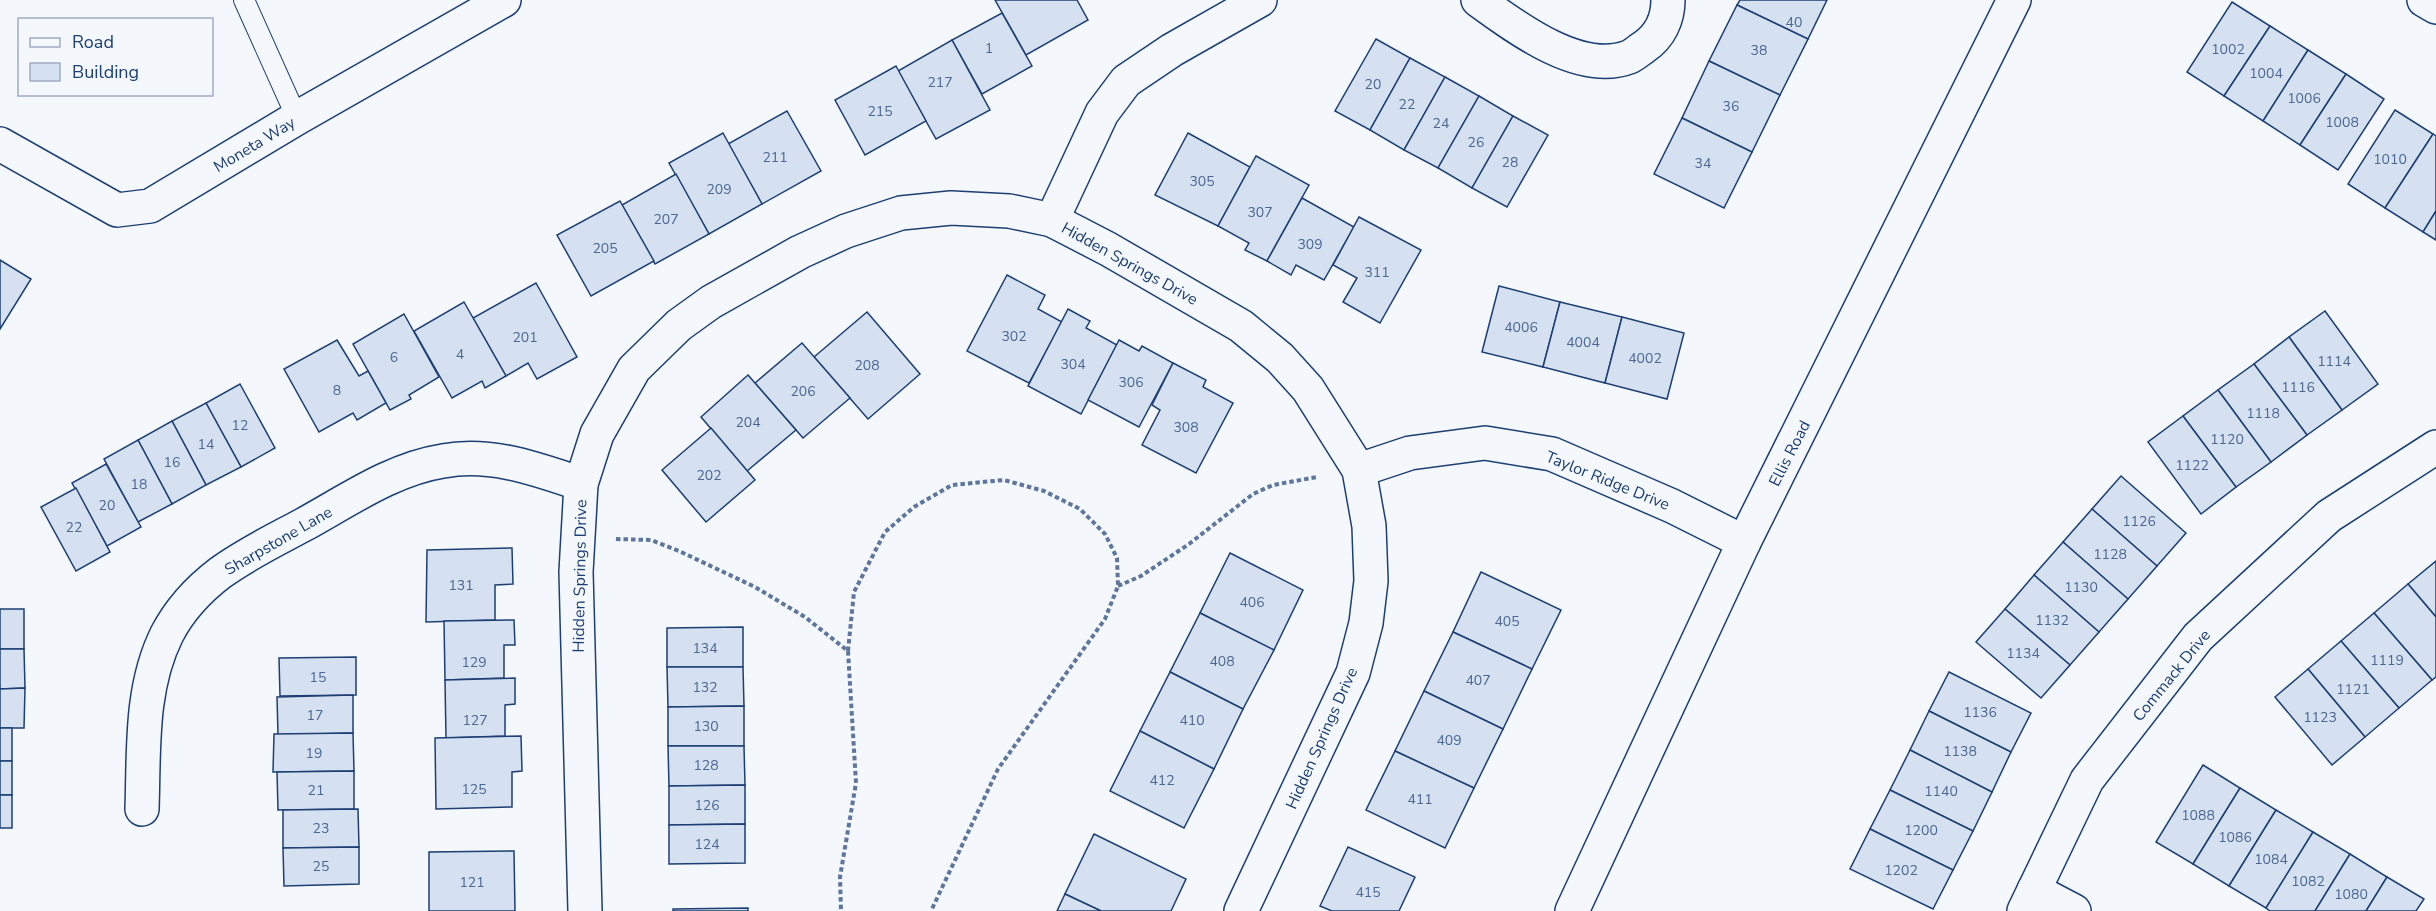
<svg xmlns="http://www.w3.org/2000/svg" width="2436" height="911" font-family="'Nunito Sans',sans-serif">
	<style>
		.building { fill: #d5e0f0; stroke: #1d3f73; stroke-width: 1.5 }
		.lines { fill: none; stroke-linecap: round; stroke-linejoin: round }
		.lane-casing { stroke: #1d3f73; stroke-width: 22 }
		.street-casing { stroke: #1d3f73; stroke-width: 36 }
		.secondary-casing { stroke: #1d3f73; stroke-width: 36 }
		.path { stroke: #5e769c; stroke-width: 4; stroke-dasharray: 4.5 3; stroke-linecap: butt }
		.lane { stroke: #f4f7fb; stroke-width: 20 }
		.street { stroke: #f4f7fb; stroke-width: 33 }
		.secondary { stroke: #f4f7fb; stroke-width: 33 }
		.labels { text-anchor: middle; stroke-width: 4.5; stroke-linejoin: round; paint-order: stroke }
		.number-label { font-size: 14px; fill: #4b6792 }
		.street-label { font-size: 16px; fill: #1d3f73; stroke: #f4f7fb }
	</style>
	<rect width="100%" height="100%" fill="#f4f7fb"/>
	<!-- building -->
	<g class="building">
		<polygon points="995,0 1077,0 1088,20 1026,55"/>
		<polygon points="1740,0 1827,0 1808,39 1737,5"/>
		<polygon points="2232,2 2270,26 2224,96 2187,72"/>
		<polygon points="1737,5 1808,39 1780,95 1709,61"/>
		<polygon points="1002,13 1032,66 982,94 952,40"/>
		<polygon points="2270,26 2308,50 2263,121 2224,96"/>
		<polygon points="1376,39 1410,58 1370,130 1335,111"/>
		<polygon points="952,40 990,110 936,139 898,71"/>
		<polygon points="2308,50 2346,74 2300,145 2263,121"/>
		<polygon points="1410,58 1445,77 1404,150 1370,130"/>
		<polygon points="1709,61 1780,95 1752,152 1682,118"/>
		<polygon points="896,66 926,121 865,155 835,100"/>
		<polygon points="2346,74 2384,99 2338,170 2300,145"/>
		<polygon points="1445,77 1479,96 1438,168 1404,150"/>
		<polygon points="1479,96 1513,116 1472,188 1438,168"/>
		<polygon points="2395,110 2433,134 2385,208 2348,184"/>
		<polygon points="787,111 821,171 762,204 728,144"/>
		<polygon points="1513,116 1548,135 1507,207 1472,188"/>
		<polygon points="1682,118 1752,152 1724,208 1654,174"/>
		<polygon points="723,133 762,204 709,234 669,163"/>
		<polygon points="1188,133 1250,167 1218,226 1155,195"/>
		<polygon points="2433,134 2436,136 2436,211 2423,232 2385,208"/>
		<polygon points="1256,156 1309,185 1267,261 1245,250 1249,243 1218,226"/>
		<polygon points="676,174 709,234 655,264 622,205"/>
		<polygon points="1302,198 1354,227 1324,280 1296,265 1291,275 1267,261"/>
		<polygon points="620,201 654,261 591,296 557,235"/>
		<polygon points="2436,211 2436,240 2423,232"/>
		<polygon points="1359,217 1421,250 1380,323 1343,302 1357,278 1333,265"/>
		<polygon points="0,260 31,279 0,329"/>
		<polygon points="1007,275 1045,295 1038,309 1062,322 1029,383 967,351"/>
		<polygon points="536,283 577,357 537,379 528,363 506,376 473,318"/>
		<polygon points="1499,286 1560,302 1543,367 1482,352"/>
		<polygon points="464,302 506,376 485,388 482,381 452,398 414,331"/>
		<polygon points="1560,302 1622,317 1605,383 1543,367"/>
		<polygon points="1068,309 1090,321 1086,328 1117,345 1081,414 1028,386"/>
		<polygon points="2325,311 2378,384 2342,410 2289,337"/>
		<polygon points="867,312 920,374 868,419 814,357"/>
		<polygon points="404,314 439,377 409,395 411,399 390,410 353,344"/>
		<polygon points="1622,317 1684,333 1667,399 1605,383"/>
		<polygon points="2289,337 2342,410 2307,435 2254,364"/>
		<polygon points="337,340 359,376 368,371 386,403 357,420 353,413 319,432 284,369"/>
		<polygon points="1119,340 1139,351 1142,346 1173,363 1139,427 1088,400"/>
		<polygon points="802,343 850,398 803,438 755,383"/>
		<polygon points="1173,363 1206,380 1203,387 1233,403 1196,473 1142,445 1160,410 1152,405"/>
		<polygon points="2254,364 2307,435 2271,462 2218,390"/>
		<polygon points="748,375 796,430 747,471 701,417"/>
		<polygon points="240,384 275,448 241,467 206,403"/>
		<polygon points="2218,390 2271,462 2236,487 2183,416"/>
		<polygon points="206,403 241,467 206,485 172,421"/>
		<polygon points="2183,416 2236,487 2201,514 2148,442"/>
		<polygon points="172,421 206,485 172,504 138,440"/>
		<polygon points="711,428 755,480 706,522 662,470"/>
		<polygon points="138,440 172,504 138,522 104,459"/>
		<polygon points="106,464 141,527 107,546 72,483"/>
		<polygon points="2121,476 2186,533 2157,566 2092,509"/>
		<polygon points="76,488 110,552 76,571 41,507"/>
		<polygon points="2092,509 2157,566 2128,599 2063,542"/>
		<polygon points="2063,542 2128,599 2099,632 2034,575"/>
		<polygon points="512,548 513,584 495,585 495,620 426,622 427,550"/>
		<polygon points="1230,553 1303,590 1274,650 1200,613"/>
		<polygon points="2436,561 2436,617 2408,584"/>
		<polygon points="1481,572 1561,610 1532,669 1453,632"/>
		<polygon points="2034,575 2099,632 2070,665 2005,609"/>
		<polygon points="2408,584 2436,617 2436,677 2432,680 2374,613"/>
		<rect x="0" y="609" width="24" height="40"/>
		<polygon points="2005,609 2070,665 2041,698 1976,642"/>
		<polygon points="1200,613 1274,650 1243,709 1170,672"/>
		<polygon points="2374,613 2432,680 2399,708 2341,641"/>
		<polygon points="514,620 515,645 504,645 504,678 445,680 444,621"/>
		<polygon points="743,627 743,667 667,667 667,628"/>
		<polygon points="1453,632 1532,669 1503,729 1424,691"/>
		<polygon points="2341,641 2399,708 2365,737 2308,669"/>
		<polygon points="0,649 24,649 25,688 0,689"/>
		<polygon points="356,657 356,695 280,696 279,658"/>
		<polygon points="667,667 743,667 744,706 668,707"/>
		<polygon points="2308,669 2365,737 2332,765 2275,697"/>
		<polygon points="1170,672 1243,709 1214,769 1140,731"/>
		<polygon points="1949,672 2031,713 2011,752 1929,711"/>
		<polygon points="515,678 515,704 505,705 505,736 446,738 445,680"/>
		<polygon points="25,688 24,728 0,728 0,689"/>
		<polygon points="1424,691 1503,729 1474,788 1395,751"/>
		<polygon points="353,695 353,733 278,735 277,697"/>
		<polygon points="744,706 744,746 668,746 668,707"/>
		<polygon points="1929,711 2011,752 1992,792 1910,750"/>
		<rect x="0" y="728" width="12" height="33"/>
		<polygon points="1140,731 1214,769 1184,828 1110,791"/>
		<polygon points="353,733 354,771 273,772 274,734"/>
		<polygon points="521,736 522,771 512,772 512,807 436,809 435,738"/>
		<polygon points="668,746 744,746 745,785 669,786"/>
		<polygon points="1910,750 1992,792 1973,831 1890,790"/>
		<polygon points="1395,751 1474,788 1445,848 1366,810"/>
		<rect x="0" y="761" width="12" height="34"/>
		<polygon points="2203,765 2240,788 2193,864 2156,842"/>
		<polygon points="354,771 354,809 278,810 277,772"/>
		<polygon points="745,785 745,824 669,825 669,786"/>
		<polygon points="2240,788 2276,810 2229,886 2193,864"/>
		<polygon points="1890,790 1973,831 1953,870 1870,829"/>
		<rect x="0" y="795" width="12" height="33"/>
		<polygon points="358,809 359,847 283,848 283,810"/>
		<polygon points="2276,810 2313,832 2266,908 2229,886"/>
		<polygon points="745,824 745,863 669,864 669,825"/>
		<polygon points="1870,829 1953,870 1933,909 1850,869"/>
		<polygon points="2313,832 2350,854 2315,911 2270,911 2266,908"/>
		<polygon points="1094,834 1186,879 1171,911 1101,911 1065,894"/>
		<polygon points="359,847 359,884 284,886 283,848"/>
		<polygon points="1348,847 1415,877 1399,911 1332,911 1320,906"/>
		<polygon points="514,851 515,911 429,911 429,852"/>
		<polygon points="2350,854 2387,877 2366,911 2315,911"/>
		<polygon points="2387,877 2424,899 2416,911 2366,911"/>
		<polygon points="1065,894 1101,911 1057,911"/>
		<polygon points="748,908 748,911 673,911 673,909"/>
	</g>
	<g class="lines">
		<defs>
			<polyline id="lane" points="244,0 297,118"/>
			<g id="street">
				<path d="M1478,0c37,27 102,76 151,57 5,-2 10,-7 15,-10 16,-11 24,-28 24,-47"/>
				<polyline points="2424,0 2436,7"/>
				<polyline points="0,144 117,210 150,206 297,118 504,0"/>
				<polyline points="1052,220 1102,113 1126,81 1172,50 1260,0"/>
				<polyline points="1359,470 1410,453 1485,443 1552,454 1672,506 1744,542"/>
				<path d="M142,809c2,-59 -2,-121 25,-175 12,-23 32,-45 53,-61 26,-19 55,-33 83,-48 44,-24 89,-56 140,-64 48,-9 93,8 138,23"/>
				<polyline points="2034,890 2074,911"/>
				<polyline points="585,911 576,572 581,484 597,434 634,369 679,325 711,302 800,252 846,231 901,213 951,208 1009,211 1052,220 1108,249 1241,326 1280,358 1308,389 1359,470 1369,526 1371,581 1366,623 1353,673 1241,911"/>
				<polyline points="2024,911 2087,780 2198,637 2329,516 2436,447"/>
			</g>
			<polyline id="secondary" points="1572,911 1744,542 2014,0"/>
		</defs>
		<!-- lane casing -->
		<use href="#lane" class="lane-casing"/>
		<!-- street casing -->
		<use href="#street" class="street-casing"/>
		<!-- secondary casing -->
		<use href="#secondary" class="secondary-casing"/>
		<!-- path -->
		<g class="path">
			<polyline points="616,539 651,540 679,551 755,587 805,617 848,651 856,783 840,877 841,911"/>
			<polyline points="1118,586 1141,576 1189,544 1253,494 1273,485 1317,477"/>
			<polyline points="848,651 854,592 885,532 914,507 952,485 1004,480 1044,491 1080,509 1105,534 1117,558 1118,586 1105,619 998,769 931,911"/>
		</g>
		<!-- lane -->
		<use href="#lane" class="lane"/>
		<!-- street -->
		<use href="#street" class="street"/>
		<!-- secondary -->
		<use href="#secondary" class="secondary"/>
	</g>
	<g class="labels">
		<!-- number labels -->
		<g class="number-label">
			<text x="1794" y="27">40</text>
			<text x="989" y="53">1</text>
			<text x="2228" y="54">1002</text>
			<text x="1759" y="55">38</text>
			<text x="2266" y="78">1004</text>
			<text x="940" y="87">217</text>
			<text x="1373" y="89">20</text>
			<text x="2304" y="103">1006</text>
			<text x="1407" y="109">22</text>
			<text x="1731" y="111">36</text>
			<text x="880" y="116">215</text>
			<text x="2342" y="127">1008</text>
			<text x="1441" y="128">24</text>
			<text x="1476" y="147">26</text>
			<text x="775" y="162">211</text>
			<text x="2390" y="164">1010</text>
			<text x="1510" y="167">28</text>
			<text x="1703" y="168">34</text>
			<text x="1202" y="186">305</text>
			<text x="719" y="194">209</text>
			<text x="1260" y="217">307</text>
			<text x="666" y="224">207</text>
			<text x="1310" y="249">309</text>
			<text x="605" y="253">205</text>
			<text x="1377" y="277">311</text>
			<text x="1521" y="332">4006</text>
			<text x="1014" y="341">302</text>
			<text x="525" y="342">201</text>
			<text x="1583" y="347">4004</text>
			<text x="460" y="359">4</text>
			<text x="394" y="362">6</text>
			<text x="1645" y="363">4002</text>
			<text x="2334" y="366">1114</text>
			<text x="1073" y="369">304</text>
			<text x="867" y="370">208</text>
			<text x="1131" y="387">306</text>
			<text x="2298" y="392">1116</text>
			<text x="337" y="395">8</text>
			<text x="803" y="396">206</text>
			<text x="2263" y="418">1118</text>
			<text x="748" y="427">204</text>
			<text x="240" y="430">12</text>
			<text x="1186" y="432">308</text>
			<text x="2227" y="444">1120</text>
			<text x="206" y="449">14</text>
			<text x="172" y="467">16</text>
			<text x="2192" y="470">1122</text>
			<text x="709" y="480">202</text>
			<text x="139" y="489">18</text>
			<text x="107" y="510">20</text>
			<text x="2139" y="526">1126</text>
			<text x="74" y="532">22</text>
			<text x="2110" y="559">1128</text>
			<text x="461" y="590">131</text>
			<text x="2081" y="592">1130</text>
			<text x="1252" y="607">406</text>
			<text x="2052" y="625">1132</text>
			<text x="1507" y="626">405</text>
			<text x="705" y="653">134</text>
			<text x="2023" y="658">1134</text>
			<text x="2387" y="665">1119</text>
			<text x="1222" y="666">408</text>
			<text x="474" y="667">129</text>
			<text x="318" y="682">15</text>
			<text x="1478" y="685">407</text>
			<text x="705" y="692">132</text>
			<text x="2353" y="694">1121</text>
			<text x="1980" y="717">1136</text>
			<text x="315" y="720">17</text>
			<text x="2320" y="722">1123</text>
			<text x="475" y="725">127</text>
			<text x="1192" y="725">410</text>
			<text x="706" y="731">130</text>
			<text x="1449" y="745">409</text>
			<text x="1960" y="756">1138</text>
			<text x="314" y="758">19</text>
			<text x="706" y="770">128</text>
			<text x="1162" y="785">412</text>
			<text x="474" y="794">125</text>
			<text x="316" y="795">21</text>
			<text x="1941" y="796">1140</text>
			<text x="1420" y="804">411</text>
			<text x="707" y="810">126</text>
			<text x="2198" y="820">1088</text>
			<text x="321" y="833">23</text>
			<text x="1921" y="835">1200</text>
			<text x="2235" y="842">1086</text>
			<text x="707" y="849">124</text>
			<text x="2271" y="864">1084</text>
			<text x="321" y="871">25</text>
			<text x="1901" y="875">1202</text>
			<text x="2308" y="886">1082</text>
			<text x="472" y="887">121</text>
			<text x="1368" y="897">415</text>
			<text x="2351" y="899">1080</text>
		</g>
		<!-- street labels -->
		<g class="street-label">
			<text transform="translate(254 144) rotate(-31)" y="6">Moneta Way</text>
			<text transform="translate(1130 263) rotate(29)" y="6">Hidden Springs Drive</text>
			<text transform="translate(1789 453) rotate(-63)" y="6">Ellis Road</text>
			<text transform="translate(1608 480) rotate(22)" y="6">Taylor Ridge Drive</text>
			<text transform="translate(278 540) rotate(-30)" y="6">Sharpstone Lane</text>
			<text transform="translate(579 576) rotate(-89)" y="6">Hidden Springs Drive</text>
			<text transform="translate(2171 675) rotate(-51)" y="6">Commack Drive</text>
			<text transform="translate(1321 738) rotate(-66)" y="6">Hidden Springs Drive</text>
		</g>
	</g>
	<!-- legend -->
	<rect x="18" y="18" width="195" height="78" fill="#f4f7fb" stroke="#9eadc5" stroke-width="1.5"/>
	<rect x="30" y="38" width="30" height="9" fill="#f4f7fb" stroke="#9eadc5" stroke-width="1.5"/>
	<text x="72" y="48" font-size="18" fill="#1d3f73">Road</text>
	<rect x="30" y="63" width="30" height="18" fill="#d5e0f0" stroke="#9eadc5" stroke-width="1.5"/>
	<text x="72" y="78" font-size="18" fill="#1d3f73">Building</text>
</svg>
